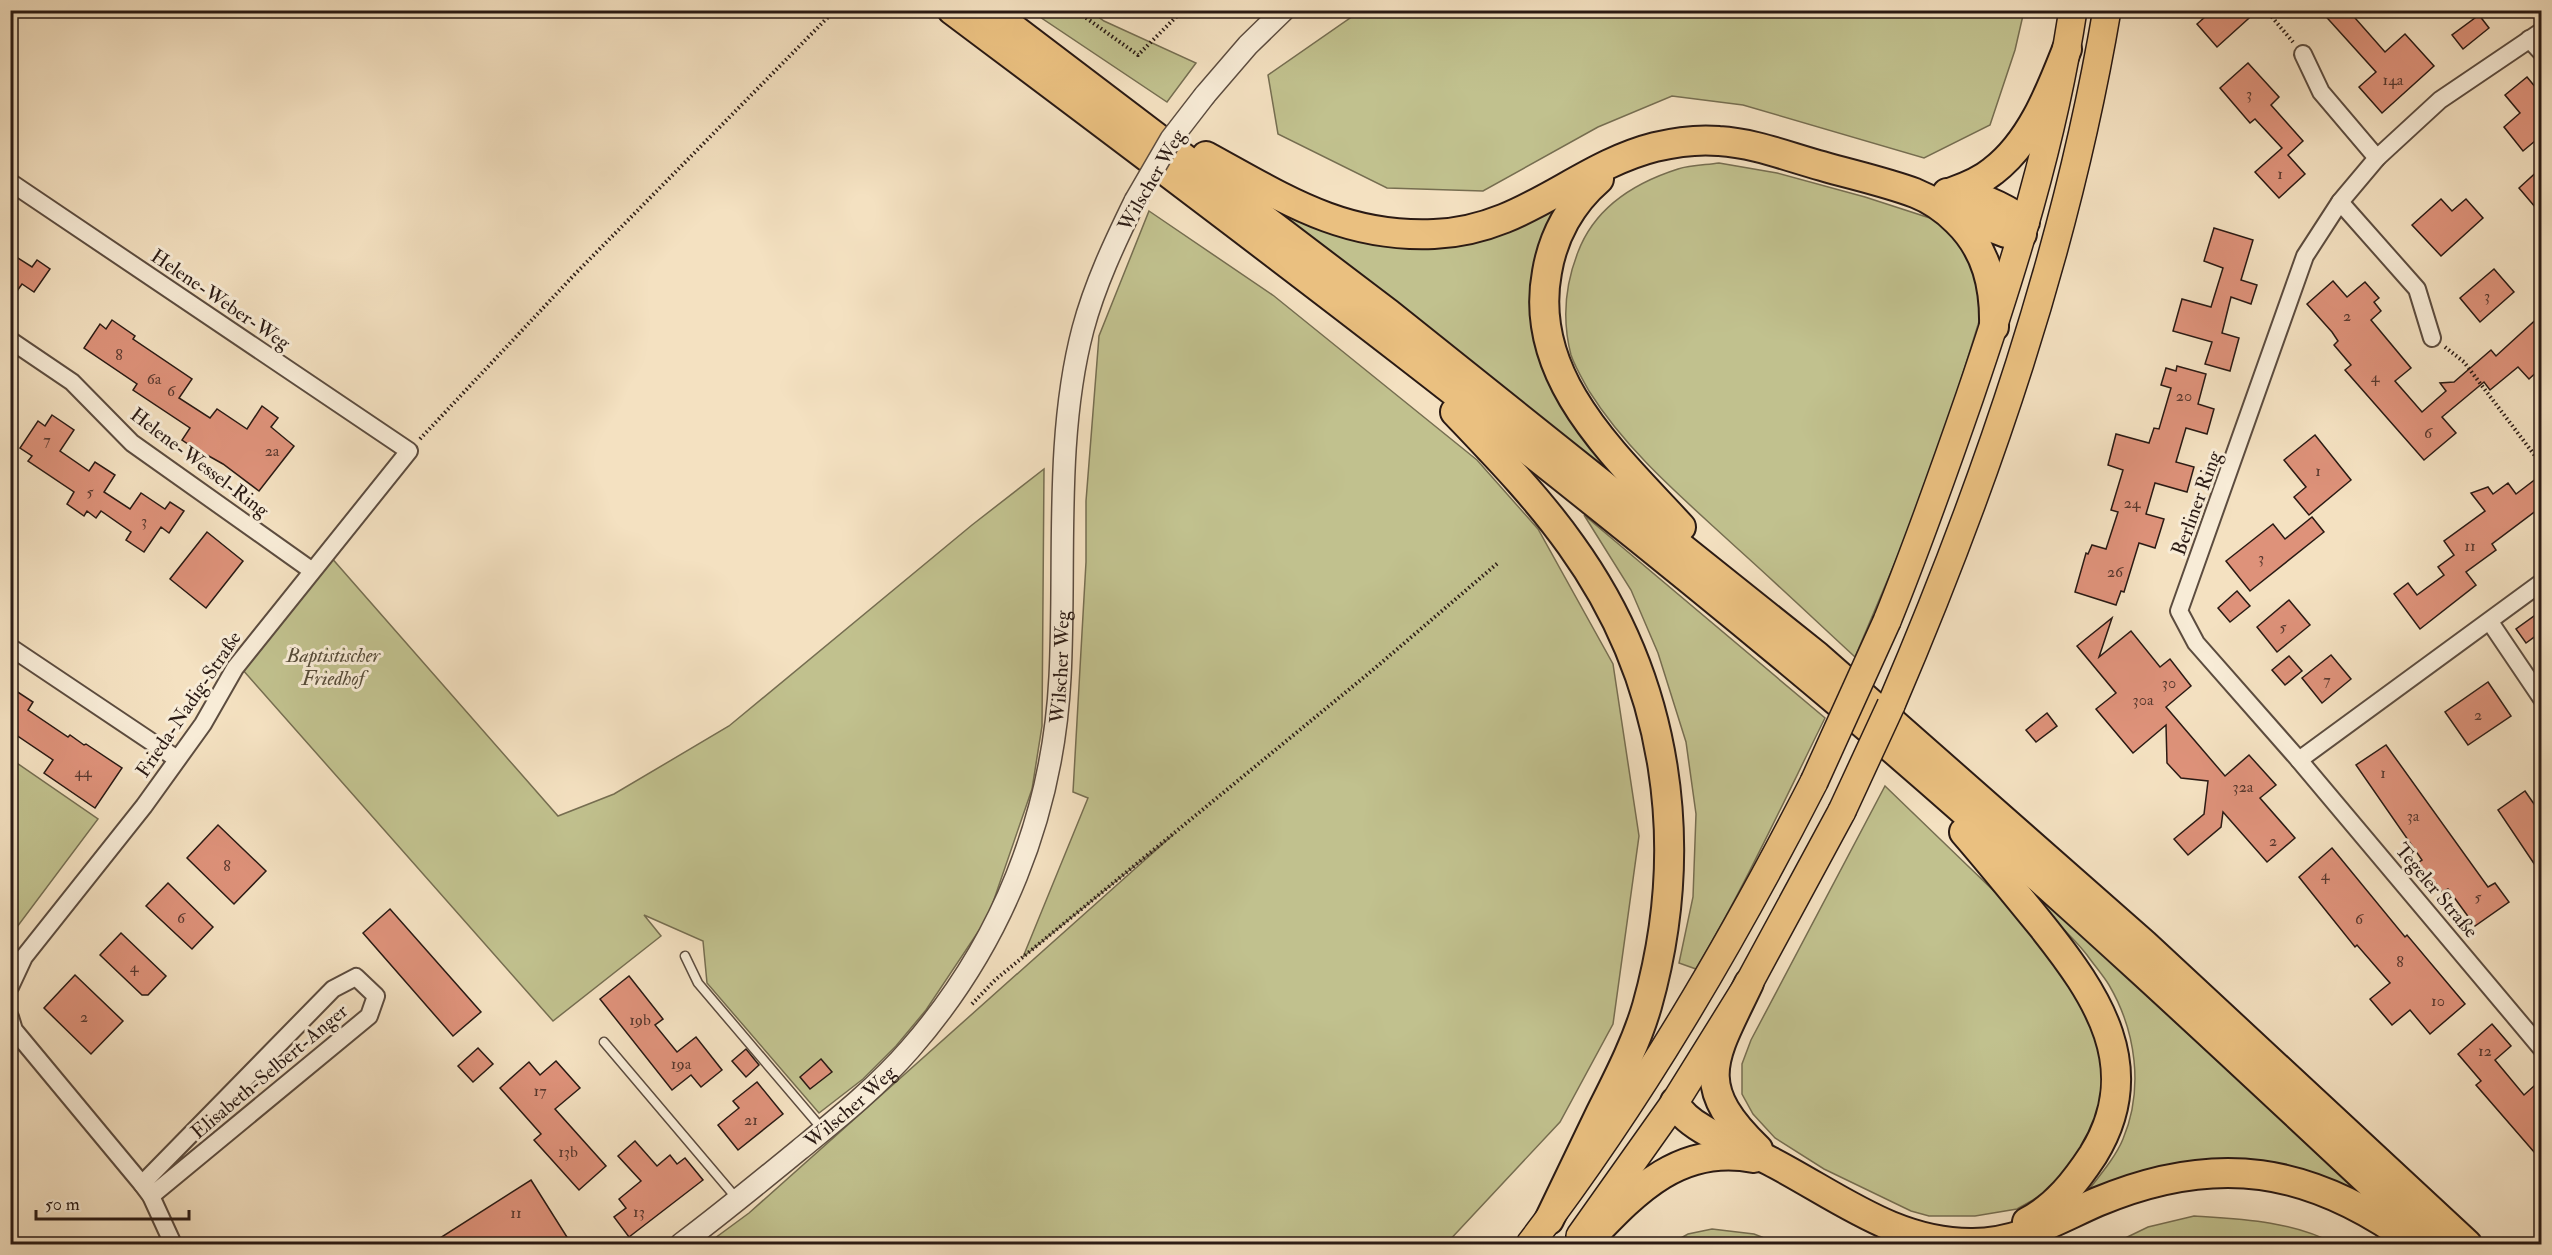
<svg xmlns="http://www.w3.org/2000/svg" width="2552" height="1255" font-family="'IM FELL Double Pica',serif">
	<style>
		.green { fill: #c1c18e; stroke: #766e51; stroke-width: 1.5 }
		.building { fill: #de927a; stroke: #2a1a14; stroke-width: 1.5 }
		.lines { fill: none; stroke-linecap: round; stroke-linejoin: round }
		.service-casing { stroke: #5c4c3f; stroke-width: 11 }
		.minor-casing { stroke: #5c4c3f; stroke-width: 20 }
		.tertiary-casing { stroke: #5c4c3f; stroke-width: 24 }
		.primary-casing { stroke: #2a1a14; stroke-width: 30 }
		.trunk-casing { stroke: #2a1a14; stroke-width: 32 }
		.path { stroke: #2a1a14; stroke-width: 4; stroke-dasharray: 1.5 3; stroke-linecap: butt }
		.service { stroke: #f8ecd7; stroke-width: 8 }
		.minor { stroke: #f8ecd7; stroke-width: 16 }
		.tertiary { stroke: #f8ecd7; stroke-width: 21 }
		.primary { stroke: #eac080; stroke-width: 27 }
		.trunk { stroke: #eac080; stroke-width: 28 }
		.tertiary-bridge-casing { stroke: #5c4c3f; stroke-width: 24; stroke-linecap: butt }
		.primary-bridge-casing { stroke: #2a1a14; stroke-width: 30; stroke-linecap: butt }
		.tertiary-bridge { stroke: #f8ecd7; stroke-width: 21 }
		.primary-bridge { stroke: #eac080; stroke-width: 27 }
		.labels { text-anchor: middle; stroke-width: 6; stroke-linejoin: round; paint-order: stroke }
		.number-label { font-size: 16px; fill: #57382e }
		.street-label { font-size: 20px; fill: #2a1a14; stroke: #f8ecd7 }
		.park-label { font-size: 20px; font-style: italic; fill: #574c39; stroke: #f8ecd7 }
	</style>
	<rect width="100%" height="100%" fill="#f4e1c1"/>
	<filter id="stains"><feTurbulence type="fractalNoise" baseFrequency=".00333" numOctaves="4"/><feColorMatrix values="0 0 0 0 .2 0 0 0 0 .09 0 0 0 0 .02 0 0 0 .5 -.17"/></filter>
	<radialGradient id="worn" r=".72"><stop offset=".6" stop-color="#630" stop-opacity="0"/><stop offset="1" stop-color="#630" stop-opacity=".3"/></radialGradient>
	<!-- green -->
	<g class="green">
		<polygon points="1031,11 1090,11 1104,21 1196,63 1167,102"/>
		<polygon points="1360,11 1360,10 2024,11 2015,50 1990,125 1924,158 1743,105 1672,96 1598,127 1483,191 1387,188 1278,134 1268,75"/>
		<path d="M1719,163l58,10 88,24 74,24 41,47 1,47 -31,100 -35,100 -60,142c-39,-36 -78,-73 -117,-108 -53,-49 -110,-96 -149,-158 -6,-11 -14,-24 -18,-36 -9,-35 -6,-70 7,-103 17,-45 56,-69 100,-83 13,-4 28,-4 41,-6z"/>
		<polygon points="1574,188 1532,300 1534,335 1543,366 1566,409 1650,506 1245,189 1402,245"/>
		<polygon points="1149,211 1274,296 1477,460 1538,529 1613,664 1639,836 1613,1024 1560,1122 1446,1244 707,1244 749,1213 1174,834 1023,957 1088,798 1073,792 1086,562 1086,501 1099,336"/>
		<polygon points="1044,469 1042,726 1032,789 988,917 926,1010 896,1046 863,1079 819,1113 707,983 703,941 644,915 661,936 553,1021 242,669 329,555 558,816 614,794 729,726 972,525"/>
		<path d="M1584,515l241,203c-42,85 -81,170 -129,251l-17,-6 14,-66 3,-83 -10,-72 -28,-89 -27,-63z"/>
		<polygon points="11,759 98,819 11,935"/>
		<polygon points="1885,786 1997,894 2038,938 2073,984 2107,1068 2097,1129 2054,1188 2017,1209 1975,1216 1929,1216 1911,1211 1824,1169 1775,1138 1753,1114 1742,1094 1742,1064 1751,1040"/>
		<path d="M2039,895l327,302 -55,-22 -230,25c13,-18 34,-41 42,-61 21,-50 13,-108 -14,-154 -6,-10 -15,-20 -22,-30 -15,-20 -39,-37 -48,-60z"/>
		<path d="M2194,1216c47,3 99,5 141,28h-222l35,-17z"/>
		<polygon points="1712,1229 1754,1234 1780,1244 1670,1244 1688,1234"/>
	</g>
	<!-- building -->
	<g class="building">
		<polygon points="2213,10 2258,10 2217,47 2197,24"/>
		<polygon points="2320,10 2348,10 2385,52 2405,34 2434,66 2382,113 2359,87 2376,72"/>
		<polygon points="2479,15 2489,28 2463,49 2452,35"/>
		<polygon points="2248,63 2279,97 2271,105 2303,141 2288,155 2305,174 2279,198 2255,172 2282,148 2255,119 2250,123 2220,88"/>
		<polygon points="2527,77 2541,94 2541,136 2523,151 2504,127 2520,113 2505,95"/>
		<polygon points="2541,168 2541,214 2519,188"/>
		<polygon points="2441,199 2452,211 2466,199 2483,218 2441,256 2412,225"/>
		<polygon points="2214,228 2253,240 2241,280 2257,285 2251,304 2231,297 2222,333 2239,338 2230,371 2205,364 2212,342 2173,331 2182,299 2211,307 2223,268 2204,261"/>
		<polygon points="10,253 32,267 37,260 50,269 34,292 22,284 10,301"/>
		<polygon points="2494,269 2514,292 2480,322 2460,298"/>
		<polygon points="2333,281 2347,297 2365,282 2379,298 2374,302 2381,311 2371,320 2411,368 2395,381 2422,412 2446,391 2440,383 2454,382 2491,350 2496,356 2541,315 2541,368 2529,379 2518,367 2490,390 2484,382 2442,417 2456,433 2424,460 2345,370 2351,365 2334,345 2338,341 2332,332 2307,304"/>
		<polygon points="112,320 135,336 133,339 192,379 179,398 210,418 217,409 247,429 262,406 278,418 271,427 294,446 259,491 223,464 207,455 206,456 182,440 190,428 133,390 137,384 84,348 100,324 106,329"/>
		<polygon points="2177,366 2206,374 2198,404 2214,409 2207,434 2186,428 2176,462 2194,467 2187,492 2155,483 2146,514 2164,519 2155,548 2139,543 2124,592 2121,591 2116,605 2075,592 2086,553 2088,554 2092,545 2106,549 2118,512 2111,510 2123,470 2108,465 2116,434 2149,443 2154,428 2159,429 2171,388 2161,385 2166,368 2176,371"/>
		<polygon points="52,415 74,430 60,451 89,471 95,462 115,475 104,492 130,509 141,493 165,509 170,502 184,511 169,533 161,527 144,552 126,540 131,532 101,511 96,518 87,511 84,516 67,504 74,492 28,461 32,456 20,448 38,421 45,426"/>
		<polygon points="2315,435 2351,480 2309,515 2294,497 2306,487 2284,460"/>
		<polygon points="2541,475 2541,507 2492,544 2496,550 2466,572 2476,585 2420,629 2394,594 2408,583 2417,595 2444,575 2438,567 2454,555 2444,541 2485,511 2471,493 2488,487 2493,494 2508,483 2516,494"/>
		<polygon points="2312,517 2324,532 2250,591 2226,561 2273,524 2285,539"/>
		<polygon points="207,532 243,561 206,608 170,579"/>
		<polygon points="2237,591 2250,606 2230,622 2218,608"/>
		<polygon points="2289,600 2310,625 2277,652 2257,627"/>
		<polygon points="2541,611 2541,632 2526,643 2516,629"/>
		<polygon points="2112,618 2099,657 2131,631 2160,667 2170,659 2191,686 2166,707 2225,776 2249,755 2276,785 2260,798 2295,838 2267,862 2223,812 2221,827 2188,855 2174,839 2204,814 2208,781 2181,778 2167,763 2166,725 2133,753 2096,709 2116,693 2077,646"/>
		<polygon points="2331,655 2351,679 2322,703 2302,678"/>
		<polygon points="2289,656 2302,671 2285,685 2272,670"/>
		<polygon points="2488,682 2511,716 2468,745 2445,712"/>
		<polygon points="10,687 33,702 28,710 68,737 70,735 84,745 86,744 122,768 95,808 44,773 53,760 13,733 10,736"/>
		<polygon points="2047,713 2057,726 2036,742 2026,730"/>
		<polygon points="2386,745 2488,887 2495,883 2509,902 2475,926 2448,889 2442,892 2430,876 2423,881 2413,866 2422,860 2356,765"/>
		<polygon points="2525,791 2541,814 2541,874 2498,810"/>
		<polygon points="218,825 266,871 234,904 187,858"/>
		<polygon points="2332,848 2405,937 2407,935 2465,1004 2430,1034 2410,1010 2392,1025 2370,999 2390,983 2357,945 2355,947 2299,877"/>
		<polygon points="168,883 213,927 192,949 146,906"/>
		<polygon points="390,909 481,1012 453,1036 363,933"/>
		<polygon points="121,933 166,976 148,995 142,995 100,955"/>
		<polygon points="75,975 123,1021 91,1054 44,1008"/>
		<polygon points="629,976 663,1019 655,1025 677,1052 696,1037 722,1070 701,1087 691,1075 672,1090 600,999"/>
		<polygon points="2492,1024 2511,1046 2495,1060 2524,1095 2534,1086 2541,1095 2541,1160 2476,1085 2481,1081 2458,1054"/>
		<polygon points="478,1048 493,1064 473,1082 458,1066"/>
		<polygon points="746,1049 759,1065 746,1077 732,1061"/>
		<polygon points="821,1059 832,1072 810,1089 800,1077"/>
		<polygon points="556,1061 580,1088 555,1109 606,1166 579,1190 534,1140 541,1134 500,1088 529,1062 540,1075"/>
		<polygon points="757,1082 783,1114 738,1150 718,1125 739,1108 733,1101"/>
		<polygon points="635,1141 657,1166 670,1155 677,1164 685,1158 703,1180 629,1237 614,1217 626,1208 619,1199 641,1181 618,1156"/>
		<polygon points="531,1180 572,1245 429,1245"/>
	</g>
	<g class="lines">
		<defs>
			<g id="service">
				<polyline points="685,956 698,983 823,1130"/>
				<polyline points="604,1042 738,1200"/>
			</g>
			<g id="minor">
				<polyline points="2542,31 2440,100 2377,158 2340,202 2305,256 2179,611 2196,643 2299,760 2542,582"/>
				<polyline points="2529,39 2542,53"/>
				<polyline points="2303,54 2321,92 2377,158"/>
				<polyline points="10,182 409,451 235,668 203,724 144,806 24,957 10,987"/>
				<polyline points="2340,202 2417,289 2432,338"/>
				<polyline points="10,340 72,382 132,443 311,570"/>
				<polyline points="2490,622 2542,699"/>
				<polyline points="10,647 177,759"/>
				<polyline points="2299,760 2542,1049"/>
				<polyline points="10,1017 14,1030 142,1184 151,1196 173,1244"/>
				<polyline points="142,1184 333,989 356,977 376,996 369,1016 151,1196"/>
			</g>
			<g id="tertiary">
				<polyline points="1205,95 1248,45 1284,10"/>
				<path id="s1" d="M681,1244c40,-30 79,-62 118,-94 38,-31 78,-63 111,-101 91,-104 143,-233 150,-372 6,-113 -6,-238 23,-348 12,-45 32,-87 52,-128"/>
			</g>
			<g id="primary">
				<path d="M1887,621c30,-74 57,-150 83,-225 43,-126 83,-254 103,-386"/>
				<path d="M1891,705c96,-224 175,-454 216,-695"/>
				<polyline points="1580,1236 1675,1102 1749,983 1842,811"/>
				<path d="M1530,1244c110,-144 201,-300 284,-462"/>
			</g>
			<g id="trunk">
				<path d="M952,10c300,225 600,451 887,693 205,174 401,358 596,541"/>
				<polyline points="989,10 1389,314 1817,656 2144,944 2467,1244"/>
				<path d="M1206,156c77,42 136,82 228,78 89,-3 142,-67 221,-87 21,-5 42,-8 64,-6 35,2 70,16 103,25 31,9 63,16 93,27 15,6 31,17 42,28 30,29 38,66 37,106"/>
				<path d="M1599,179c-28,24 -46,57 -52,93 -20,106 69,184 134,255"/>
				<path d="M1952,192c14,-5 29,-11 41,-21 38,-29 57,-79 74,-122"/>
				<path d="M1947,193c27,-1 57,14 78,29"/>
				<polyline points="1951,212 2006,233 2022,234"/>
				<path d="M1455,412c40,42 82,85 116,133 98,136 121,301 76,461 -11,38 -30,74 -47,108 -17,36 -34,71 -51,106"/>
				<path d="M1964,832c26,30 52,62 78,94 55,69 105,142 51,229 -17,26 -37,52 -66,67"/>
				<path d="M1749,983c-35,74 -59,101 9,166"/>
				<path d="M1675,1102c11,28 69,45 95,59 66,34 125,83 203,82 46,0 83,-23 124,-41 119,-50 213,-35 316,40"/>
				<path d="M1585,1244c47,-49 92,-101 169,-86"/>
			</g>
		</defs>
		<!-- service casing -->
		<use href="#service" class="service-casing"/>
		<!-- minor casing -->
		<use href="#minor" class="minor-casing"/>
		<!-- tertiary casing -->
		<use href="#tertiary" class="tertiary-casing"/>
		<!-- primary casing -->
		<use href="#primary" class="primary-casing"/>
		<!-- trunk casing -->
		<use href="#trunk" class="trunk-casing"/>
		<!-- path -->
		<g class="path">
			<polyline points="1075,10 1138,55 1183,10"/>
			<polyline points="2266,10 2293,42"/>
			<polyline points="2445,347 2464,362 2542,465"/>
			<polyline points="420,439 575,274 835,10"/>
			<polyline points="972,1004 995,980 1374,669 1499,562"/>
			<polyline points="10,1229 23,1244"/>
		</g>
		<!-- service -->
		<use href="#service" class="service"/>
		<!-- minor -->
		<use href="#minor" class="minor"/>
		<!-- tertiary -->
		<use href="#tertiary" class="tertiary"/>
		<!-- primary -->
		<use href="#primary" class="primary"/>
		<!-- trunk -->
		<use href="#trunk" class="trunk"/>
		<defs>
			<polyline id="tertiary-bridge" points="1135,201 1171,139 1205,95"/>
			<g id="primary-bridge">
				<polyline points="1814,782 1887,621"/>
				<polyline points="1842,811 1891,705"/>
			</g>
		</defs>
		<!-- tertiary-bridge casing -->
		<use href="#tertiary-bridge" class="tertiary-bridge-casing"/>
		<!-- primary-bridge casing -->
		<use href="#primary-bridge" class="primary-bridge-casing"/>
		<!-- tertiary-bridge -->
		<use href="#tertiary-bridge" class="tertiary-bridge"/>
		<!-- primary-bridge -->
		<use href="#primary-bridge" class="primary-bridge"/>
	</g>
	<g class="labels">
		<!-- number labels -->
		<g class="number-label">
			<text x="2393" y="85">14a</text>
			<text x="2249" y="99">3</text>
			<text x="2280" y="179">1</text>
			<text x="2487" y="301">3</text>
			<text x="2347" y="321">2</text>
			<text x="119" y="360">8</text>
			<text x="2375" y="382">4</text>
			<text x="154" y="384">6a</text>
			<text x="171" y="396">6</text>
			<text x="2184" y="401">20</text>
			<text x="2428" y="438">6</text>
			<text x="47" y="445">7</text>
			<text x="272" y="456">2a</text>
			<text x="2318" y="476">1</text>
			<text x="90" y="497">5</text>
			<text x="2132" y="508">24</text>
			<text x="144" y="526">3</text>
			<text x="2470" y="551">11</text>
			<text x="2261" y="563">3</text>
			<text x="2115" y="577">26</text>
			<text x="2283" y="632">5</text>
			<text x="2327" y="685">7</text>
			<text x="2169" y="688">30</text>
			<text x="2143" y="705">30a</text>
			<text x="2478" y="720">2</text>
			<text x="83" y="777">44</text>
			<text x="2383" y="778">1</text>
			<text x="2243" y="792">32a</text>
			<text x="2413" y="821">3a</text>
			<text x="2273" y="846">2</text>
			<text x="227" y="871">8</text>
			<text x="2325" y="880">4</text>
			<text x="2478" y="902">5</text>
			<text x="181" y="923">6</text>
			<text x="2359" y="924">6</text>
			<text x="2400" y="967">8</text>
			<text x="134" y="972">4</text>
			<text x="2438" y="1006">10</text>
			<text x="84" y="1022">2</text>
			<text x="640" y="1025">19b</text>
			<text x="2485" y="1056">12</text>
			<text x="681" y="1069">19a</text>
			<text x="540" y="1096">17</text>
			<text x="751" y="1125">21</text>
			<text x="568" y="1157">13b</text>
			<text x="639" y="1217">13</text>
			<text x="516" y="1218">11</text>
		</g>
		<!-- street labels -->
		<g class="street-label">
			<text transform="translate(1151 180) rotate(-60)" y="7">Wilscher Weg</text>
			<text transform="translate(221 299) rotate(34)" y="7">Helene-Weber-Weg</text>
			<text transform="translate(200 462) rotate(37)" y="7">Helene-Wessel-Ring</text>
			<text transform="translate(2196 503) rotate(-70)" y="7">Berliner Ring</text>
			<text dy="7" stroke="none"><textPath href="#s1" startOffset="720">Wilscher Weg</textPath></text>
			<text transform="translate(188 704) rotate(-56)" y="7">Frieda-Nadig-Straße</text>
			<text transform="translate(2437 890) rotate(50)" y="7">Tegeler Straße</text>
			<text transform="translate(269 1071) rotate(-40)" y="7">Elisabeth-Selbert-Anger</text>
			<text dy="7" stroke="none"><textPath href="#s1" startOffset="218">Wilscher Weg</textPath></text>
		</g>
		<!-- park labels -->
		<g class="park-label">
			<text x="333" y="662">Baptistischer<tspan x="333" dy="23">Friedhof</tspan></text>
		</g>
	</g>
	<!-- margin -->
	<rect width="2552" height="1255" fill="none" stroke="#f4e1c1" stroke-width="36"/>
	<rect x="12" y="12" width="2528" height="1231" fill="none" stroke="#2a1a14" stroke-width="3"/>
	<rect x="18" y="18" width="2516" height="1219" fill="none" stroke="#2a1a14" stroke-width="1.5"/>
	<!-- scale -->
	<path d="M36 1210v9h153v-9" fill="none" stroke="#2a1a14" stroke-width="3"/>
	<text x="45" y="1210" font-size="18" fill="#2a1a14" stroke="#f8ecd7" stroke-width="4.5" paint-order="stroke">50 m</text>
	<rect width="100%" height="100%" filter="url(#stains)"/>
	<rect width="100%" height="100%" fill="url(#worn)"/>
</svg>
